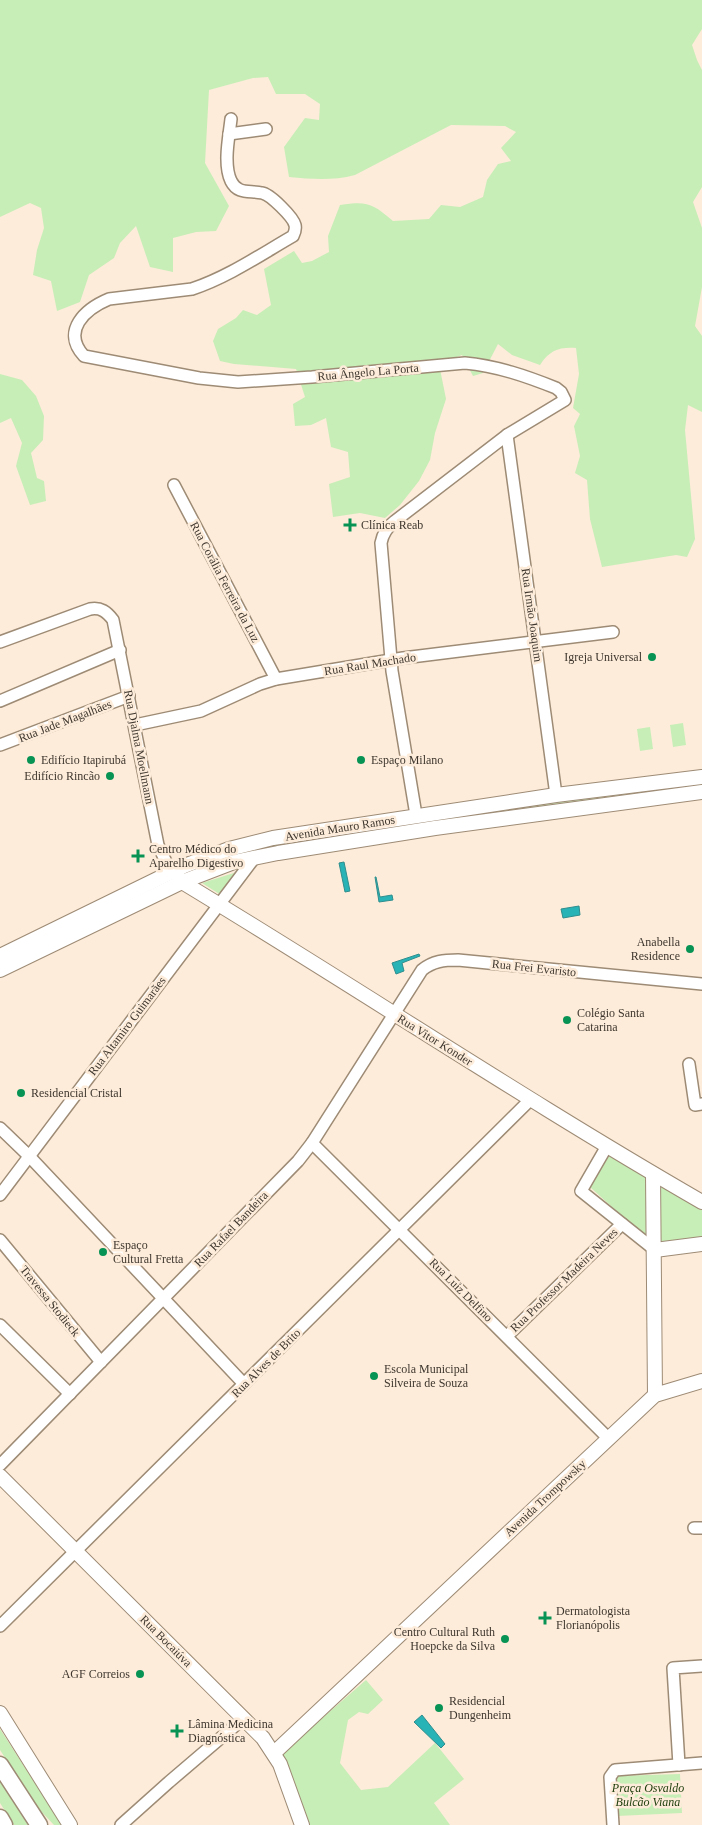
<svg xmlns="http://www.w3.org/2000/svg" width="702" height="1825" font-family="Georgia,serif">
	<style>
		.green { fill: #c7eeb7 }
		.water { fill: #28b3b6; stroke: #2f8e8d }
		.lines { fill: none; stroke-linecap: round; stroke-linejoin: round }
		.minor-casing { stroke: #9e8b75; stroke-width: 14 }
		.major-casing { stroke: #9e8b75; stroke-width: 16 }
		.highway-casing { stroke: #9e8b75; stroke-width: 19 }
		.minor { stroke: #fff; stroke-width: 11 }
		.major { stroke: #fff; stroke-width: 14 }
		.highway { stroke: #fff; stroke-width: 16 }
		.poi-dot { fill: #079353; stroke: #fdecda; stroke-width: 2 }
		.labels { text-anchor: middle; stroke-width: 5; stroke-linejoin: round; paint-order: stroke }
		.street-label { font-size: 12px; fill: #3f372e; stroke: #fdecda }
		.poi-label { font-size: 12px; fill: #3f372e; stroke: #fdecda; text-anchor: start }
		.park-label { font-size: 12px; font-style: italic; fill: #1c3c0a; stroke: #fdecda }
	</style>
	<rect width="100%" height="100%" fill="#fdecda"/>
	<!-- green -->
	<g class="green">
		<path d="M0,0h702v29l-10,16 5,15 5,10v117l-9,15 9,26v59l-7,39 7,10v76l-14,-7 -3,25 10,109 -8,18 -11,-2 -74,12 -12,-48 -3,-39 -12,-7 5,-17 -6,-30 6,-12 -7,-6 6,-34 -3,-26c-17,-1 -26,2 -36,17l-28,-10 -14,-11 -15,29 -10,3 -11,-21 -23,9 7,35 -11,34 -5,27 -11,21 -19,24 -15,13 -25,-5 -27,4 -4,-33 21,-7 -2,-25 -17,-5 -5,-29 -15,7 -16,1 -2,-22 12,-7 -9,-28 -62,-5 -14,-3 -7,-20 5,-12 18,-11 7,-8 14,5 14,-10 -7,-36 30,-18 8,12 10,-2 17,-9 -1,-16 12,-31c27,-4 32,-2 53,16l36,-2 12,-14 19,2 23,-10 4,-17 11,-16 13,-3 -10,-13 15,-16 -11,-6 -54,-1 -96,50c-23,6 -43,4 -66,2l-5,-30 21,-29 14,2 1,-16 -15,-10h-29l-8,-17 -15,1 -44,12 -4,73 24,43 -13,25 -20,1 -23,6v34l-23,-5 -14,-41 -16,17 -6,15 -25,17 -9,27 -23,9 -6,-30 -18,-6 4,-25 7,-22 -3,-20 -11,-5 -30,14z"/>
		<polygon points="0,374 22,380 36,396 44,416 43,440 31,453 37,478 44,481 46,501 30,505 16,466 22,443 11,418 0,423"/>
		<polygon points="683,723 686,745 673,747 670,725"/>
		<polygon points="650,727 653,749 640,751 637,729"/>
		<polygon points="702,783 702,786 275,847 237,853 185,874 184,872 236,850 440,817"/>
		<polygon points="237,872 221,895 202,883"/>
		<polygon points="609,1156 702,1207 702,1240 656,1247 590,1187"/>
		<polygon points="366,1680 383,1700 368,1714 359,1712 348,1720 340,1763 361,1790 388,1787 435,1743 464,1779 434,1803 450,1825 307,1825 281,1754"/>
		<polygon points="0,1729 62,1825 54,1825 38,1808 0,1750"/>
		<polygon points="680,1774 682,1813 617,1816 615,1776"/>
		<polygon points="0,1781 28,1825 14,1825 0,1803"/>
	</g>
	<!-- water -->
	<g class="water">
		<polygon points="344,862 350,891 345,892 339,863"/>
		<polygon points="375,877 376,877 380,897 392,895 393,900 379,902"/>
		<polygon points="579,906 580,915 563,918 561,909"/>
		<polygon points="419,954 420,956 402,963 404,971 396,974 392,963"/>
		<polygon points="422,1715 445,1744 441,1748 414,1722"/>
	</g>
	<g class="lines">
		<defs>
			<g id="minor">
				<path d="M231,119c-2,18 -8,45 0,62 7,14 19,9 31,12 8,1 31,24 33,32 1,4 0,7 -2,11 -33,19 -65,41 -101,53l-83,10c-24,10 -48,32 -25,57l115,22 39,4 74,-5 153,-14c32,3 61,13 91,25l5,4 4,8 -58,35 -112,86c-8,7 -12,12 -14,22l11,128 24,144"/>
				<polyline points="229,134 266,129"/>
				<polyline points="507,435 556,795"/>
				<polyline points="174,485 276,679"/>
				<path d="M0,642l90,-33c11,-2 17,3 23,11l45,225 9,19 6,7"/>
				<polyline points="0,701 120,650"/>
				<polyline points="135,725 201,711 260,684 276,679 403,658 613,632"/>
				<polyline points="0,745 129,696"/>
				<polyline points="689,1064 695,1105 702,1104"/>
				<polyline points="0,1128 29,1156 244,1384"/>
				<polyline points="312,1143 609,1439"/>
				<polyline points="607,1146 581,1191 655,1250"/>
				<polyline points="0,1195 255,857"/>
				<polyline points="0,1240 101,1362"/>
				<polyline points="0,1325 70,1394"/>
				<polyline points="507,1336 622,1224"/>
				<path d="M0,1465l298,-304 14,-18 110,-173c11,-9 22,-10 36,-10l244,24"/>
				<polyline points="694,1528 702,1528"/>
				<polyline points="0,1626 531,1099"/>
				<polyline points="679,1765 673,1668 702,1666"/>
				<polyline points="121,1825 169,1782 244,1718"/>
				<polyline points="613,1825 610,1777 615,1770 702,1763"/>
			</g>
			<g id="major">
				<path d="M178,877l4,5c174,105 343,218 520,320"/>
				<polyline points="0,956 184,866 229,849 273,838 556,795 702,777"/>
				<polyline points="0,970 182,882 234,862 278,853 435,828 702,792"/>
				<polyline points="653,1174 655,1395"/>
				<polyline points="655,1250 702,1244"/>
				<polyline points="0,1476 263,1738 280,1764 302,1825"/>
				<polyline points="0,1713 70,1825"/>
				<polyline points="274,1753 655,1395 702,1381"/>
			</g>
			<g id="highway">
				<polyline points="0,1765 39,1825"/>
				<polyline points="0,1818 4,1825"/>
			</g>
		</defs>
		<!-- minor casing -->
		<use href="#minor" class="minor-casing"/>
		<!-- major casing -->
		<use href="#major" class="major-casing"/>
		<!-- highway casing -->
		<use href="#highway" class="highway-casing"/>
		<!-- minor -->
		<use href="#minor" class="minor"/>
		<!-- major -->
		<use href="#major" class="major"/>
		<!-- highway -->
		<use href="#highway" class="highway"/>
	</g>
	<!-- markers -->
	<g class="poi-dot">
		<path d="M347.5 517.5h5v5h5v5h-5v5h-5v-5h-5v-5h5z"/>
		<circle cx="652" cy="657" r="5"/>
		<circle cx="31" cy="760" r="5"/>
		<circle cx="361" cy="760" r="5"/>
		<circle cx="110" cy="776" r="5"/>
		<path d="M135.5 848.5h5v5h5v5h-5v5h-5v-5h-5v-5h5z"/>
		<circle cx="690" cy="949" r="5"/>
		<circle cx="567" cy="1020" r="5"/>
		<circle cx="21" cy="1093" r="5"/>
		<circle cx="103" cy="1252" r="5"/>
		<circle cx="374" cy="1376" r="5"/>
		<path d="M542.5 1610.5h5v5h5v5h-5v5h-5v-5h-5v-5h5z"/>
		<circle cx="505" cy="1639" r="5"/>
		<circle cx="140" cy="1674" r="5"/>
		<circle cx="439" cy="1708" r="5"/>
		<path d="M174.5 1723.5h5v5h5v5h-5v5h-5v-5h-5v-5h5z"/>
	</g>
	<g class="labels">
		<!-- street labels -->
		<g class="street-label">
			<text transform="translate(368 372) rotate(-5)" y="4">Rua Ângelo La Porta</text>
			<text transform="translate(225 582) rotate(62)" y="4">Rua Corália Ferreira da Luz</text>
			<text transform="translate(532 615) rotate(82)" y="4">Rua Irmão Joaquim</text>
			<text transform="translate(370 664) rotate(-9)" y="4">Rua Raul Machado</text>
			<text transform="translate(65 721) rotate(-21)" y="4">Rua Jade Magalhães</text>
			<text transform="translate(139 747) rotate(79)" y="4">Rua Djalma Moellmann</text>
			<text transform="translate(340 828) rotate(-9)" y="4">Avenida Mauro Ramos</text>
			<text transform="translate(534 968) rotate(6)" y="4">Rua Frei Evaristo</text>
			<text transform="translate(127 1026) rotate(-53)" y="4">Rua Altamiro Guimarães</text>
			<text transform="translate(435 1040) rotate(32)" y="4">Rua Vitor Konder</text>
			<text transform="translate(231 1229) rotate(-46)" y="4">Rua Rafael Bandeira</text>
			<text transform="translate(564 1280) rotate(-44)" y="4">Rua Professor Madeira Neves</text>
			<text transform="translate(461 1290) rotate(45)" y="4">Rua Luiz Delfino</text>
			<text transform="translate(50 1301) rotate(51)" y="4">Travessa Stodieck</text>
			<text transform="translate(266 1363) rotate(-45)" y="4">Rua Alves de Brito</text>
			<text transform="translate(545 1498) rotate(-43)" y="4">Avenida Trompowsky</text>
			<text transform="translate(166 1641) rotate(45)" y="4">Rua Bocaiúva</text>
		</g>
		<!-- poi labels -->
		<g class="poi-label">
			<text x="361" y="529">Clínica Reab</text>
			<text x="642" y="661" text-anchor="end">Igreja Universal</text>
			<text x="41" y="764">Edifício Itapirubá</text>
			<text x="371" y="764">Espaço Milano</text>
			<text x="100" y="780" text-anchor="end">Edifício Rincão</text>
			<text x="149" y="853">Centro Médico do<tspan x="149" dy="14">Aparelho Digestivo</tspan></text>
			<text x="680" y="946" text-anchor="end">Anabella<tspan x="680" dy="14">Residence</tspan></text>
			<text x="577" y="1017">Colégio Santa<tspan x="577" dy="14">Catarina</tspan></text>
			<text x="31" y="1097">Residencial Cristal</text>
			<text x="113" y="1249">Espaço<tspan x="113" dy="14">Cultural Fretta</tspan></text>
			<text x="384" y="1373">Escola Municipal<tspan x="384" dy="14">Silveira de Souza</tspan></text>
			<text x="556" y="1615">Dermatologista<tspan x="556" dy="14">Florianópolis</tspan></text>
			<text x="495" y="1636" text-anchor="end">Centro Cultural Ruth<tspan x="495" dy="14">Hoepcke da Silva</tspan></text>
			<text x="130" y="1678" text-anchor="end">AGF Correios</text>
			<text x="449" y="1705">Residencial<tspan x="449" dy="14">Dungenheim</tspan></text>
			<text x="188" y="1728">Lâmina Medicina<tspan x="188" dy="14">Diagnóstica</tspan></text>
		</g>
		<!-- park labels -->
		<g class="park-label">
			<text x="648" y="1792">Praça Osvaldo<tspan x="648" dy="14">Bulcão Viana</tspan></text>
		</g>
	</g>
</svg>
